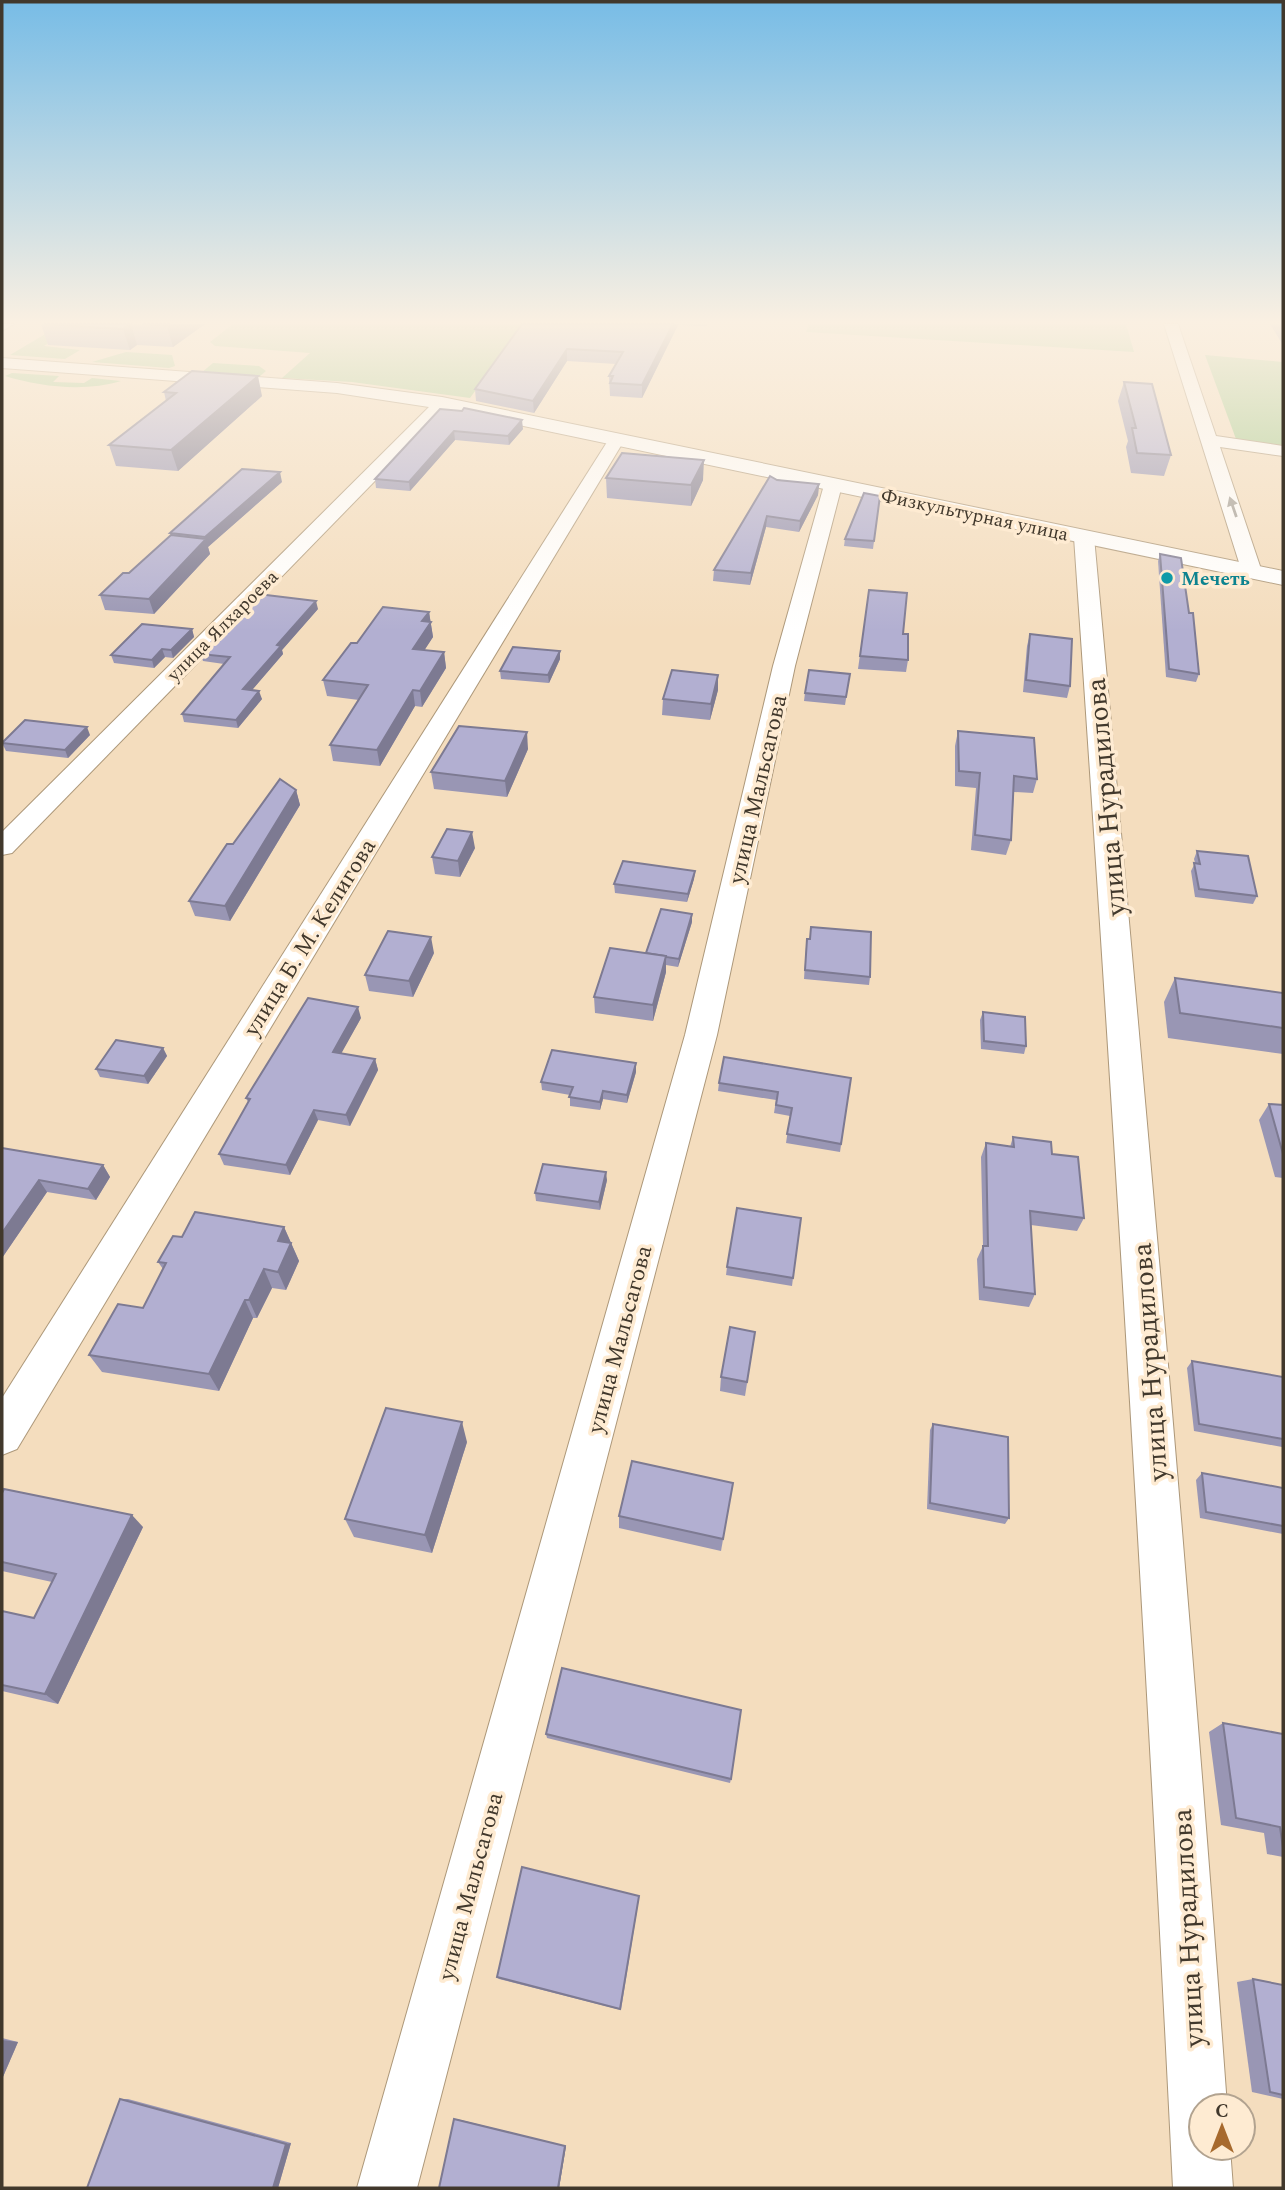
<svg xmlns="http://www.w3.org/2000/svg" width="1285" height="2190" font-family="Spectral,serif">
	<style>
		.green { fill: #a3ca8c }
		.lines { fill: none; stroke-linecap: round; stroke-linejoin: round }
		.minor-casing { stroke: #ad987a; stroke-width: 2 }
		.major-casing { stroke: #ad987a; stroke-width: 2 }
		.minor { fill: #fff; fill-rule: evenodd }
		.major { fill: #fff; fill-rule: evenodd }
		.wall { fill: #9996b4 }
		.shaded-wall { fill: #7d7a92 }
		.building { fill: #b2afd1; stroke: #7d7a92; stroke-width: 2 }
		.oneway { fill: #a09c96 }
		.culture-dot { fill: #0f9aa8; stroke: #feebd2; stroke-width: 2.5 }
		.labels { text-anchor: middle; stroke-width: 7; stroke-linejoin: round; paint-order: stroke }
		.far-street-label { font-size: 19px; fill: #41382c; stroke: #feebd2 }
		.far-culture-label { font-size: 19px; font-weight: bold; fill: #0d838f; stroke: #feebd2; text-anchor: start }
		.street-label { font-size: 23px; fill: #41382c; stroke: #feebd2 }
		.near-street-label { font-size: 28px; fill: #41382c; stroke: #feebd2 }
	</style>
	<rect width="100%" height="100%" fill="#f4ddbe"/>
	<!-- green -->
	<g class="green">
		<polygon points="62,324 80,324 44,346 80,350 65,359 10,355"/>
		<polygon points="233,324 513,324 599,329 504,351 470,398 352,382 282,378 310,353 215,346 210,342"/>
		<polygon points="809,324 1126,324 1134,352 806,332"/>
		<polygon points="126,352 172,355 175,366 169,368 92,362"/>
		<polygon points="1205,355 1283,362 1283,446 1236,439"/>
		<polygon points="213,363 259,366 266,371 259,377 201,373"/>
		<path d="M12,373l47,3 -6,6 31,1 8,-5 29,3c-36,11 -80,6 -116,-5z"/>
	</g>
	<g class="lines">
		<defs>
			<g id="minor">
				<polygon points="2,324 14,324 2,331"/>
				<polygon points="1164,324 1178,324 1216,436 1283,446 1283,456 1220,447 1262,572 1259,576 1245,576 1242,572"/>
				<polygon points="442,398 448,400 450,403 448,406 12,853 2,855 2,832 436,400"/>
				<polygon points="617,434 625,439 17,1449 2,1455 2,1398 609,439"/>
				<polygon points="833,480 842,485 795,666 717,1035 417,2188 357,2188 685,1035 773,666 824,485"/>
				<path d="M1084,531l10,6c48,523 95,1045 133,1569h-26v42h29l3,40h-60c-27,-551 -61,-1101 -99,-1651z"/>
			</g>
			<polygon id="major" points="2,358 337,383 442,397 1283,571 1283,585 442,409 337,393 2,368"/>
		</defs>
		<!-- minor casing -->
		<use href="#minor" class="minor-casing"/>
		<!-- major casing -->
		<use href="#major" class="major-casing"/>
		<!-- minor -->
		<use href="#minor" class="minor"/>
		<!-- major -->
		<use href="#major" class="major"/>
	</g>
	<!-- wall -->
	<g class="wall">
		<polygon points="41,324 205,324 173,347 137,345 130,350 48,345"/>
		<polygon points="522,324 707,324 707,326 678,325 642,398 610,396 609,376 616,364 567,361 534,413 476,401 475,389"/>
		<polygon points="1270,324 1283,324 1283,345"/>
		<polygon points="1124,382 1171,455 1164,476 1131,473 1126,447 1128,441 1118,401"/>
		<polygon points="164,392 262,396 178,471 116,466 109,445 166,401"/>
		<polygon points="440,409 523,429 509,445 455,440 410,491 376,488 375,479"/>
		<polygon points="606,478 703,480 691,506 607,498"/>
		<polygon points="777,480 819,484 818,495 799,532 766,527 750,585 713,581 714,570"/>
		<polygon points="282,482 208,547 210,554 154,614 105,610 100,595 129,573 171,535 170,533"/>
		<polygon points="880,496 873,549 844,546 845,539"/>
		<polygon points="1160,554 1189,613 1199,674 1196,682 1166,677 1158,561"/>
		<polygon points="869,590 908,660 906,672 858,669"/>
		<polygon points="318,609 282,650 283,654 252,690 262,699 238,728 184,722 182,714 224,664 203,661 200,654"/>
		<polygon points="429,612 433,637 424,650 444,652 446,668 422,707 415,706 380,766 333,761 330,745 359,700 327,696 323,680 357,643"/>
		<polygon points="192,629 194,637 173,658 165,657 154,668 114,663 111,655"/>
		<polygon points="1030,634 1070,686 1067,698 1023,692 1027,646"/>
		<polygon points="560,651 560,659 549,683 501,679 500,671"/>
		<polygon points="850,674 845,705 804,701 805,693"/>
		<polygon points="718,675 718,690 710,720 662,715 663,699"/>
		<polygon points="958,731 1037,779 1033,793 1014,792 1011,840 1006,855 971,850 976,788 955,786 955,746"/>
		<polygon points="90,735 68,758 6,751 2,743"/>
		<polygon points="528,749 507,797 434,789 431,772"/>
		<polygon points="296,790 300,805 230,921 195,916 189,901 233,844"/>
		<polygon points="475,848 460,877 435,874 432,857"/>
		<polygon points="1197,851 1257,896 1253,904 1195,897 1191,871 1195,863 1194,859"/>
		<polygon points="695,871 694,879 687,902 615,893 614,884"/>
		<polygon points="692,922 678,967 666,965 666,972 653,1021 595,1013 594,997 646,953"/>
		<polygon points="811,927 870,977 869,985 804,979 806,947 807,939 810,939"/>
		<polygon points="434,953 413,997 369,991 365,975"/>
		<polygon points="1175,978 1283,993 1283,1054 1168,1038 1164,1002"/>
		<polygon points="983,1012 1026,1046 1024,1054 981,1049 980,1020"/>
		<polygon points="361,1018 341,1053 375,1059 378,1070 350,1126 318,1120 290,1175 224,1165 219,1154 248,1102 246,1098"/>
		<polygon points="163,1048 167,1056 148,1084 100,1077 96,1069"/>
		<polygon points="636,1072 627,1103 603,1099 600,1110 570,1106 570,1095 542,1090 541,1082"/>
		<polygon points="851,1078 840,1152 786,1143 790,1116 774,1113 776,1100 718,1091 719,1083"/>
		<polygon points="1269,1104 1283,1105 1283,1178 1275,1177 1259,1120"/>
		<polygon points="1013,1137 1052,1154 1084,1218 1077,1231 1031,1225 1035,1294 1029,1307 979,1300 977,1259 983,1246 981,1157 986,1143 1010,1147"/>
		<polygon points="2,1148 103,1165 110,1177 96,1200 47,1192 2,1258"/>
		<polygon points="607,1180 600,1210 536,1201 535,1193"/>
		<polygon points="284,1227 299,1261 286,1290 272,1288 257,1318 253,1318 219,1391 102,1372 89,1355 143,1308 163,1269 158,1262 182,1237"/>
		<polygon points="727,1267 793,1278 792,1286 726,1275"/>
		<polygon points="755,1332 745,1396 720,1391 721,1377"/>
		<polygon points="1192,1361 1283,1377 1283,1457 1282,1447 1194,1431 1187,1368"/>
		<polygon points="933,1424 1009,1518 1005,1524 927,1509 930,1430"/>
		<polygon points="467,1442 432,1553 354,1537 345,1519"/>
		<polygon points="1202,1473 1283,1488 1283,1534 1200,1518 1196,1480"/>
		<polygon points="733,1483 721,1551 619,1528 619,1516"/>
		<polygon points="2,1493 143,1527 58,1704 2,1691 2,1611 34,1618 52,1582 2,1571"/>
		<polygon points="1223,1723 1283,1734 1283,1857 1267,1854 1264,1833 1221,1825 1209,1732"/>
		<polygon points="546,1734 731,1779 730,1783 547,1738"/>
		<polygon points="639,1898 621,2010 499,1979 497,1977"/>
		<polygon points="1253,1979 1283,1985 1283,2099 1252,2092 1237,1982"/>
		<polygon points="2,2038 18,2042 2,2079"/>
		<polygon points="120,2099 128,2099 291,2143 278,2188 87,2188"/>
		<polygon points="454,2119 457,2119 566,2146 559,2188 439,2188"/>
	</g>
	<!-- shaded-wall -->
	<g class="shaded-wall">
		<polygon points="130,324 131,324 137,345 130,350 123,329"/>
		<polygon points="169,324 205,324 173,347 167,326"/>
		<polygon points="673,324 678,324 678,325 642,398 642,385"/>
		<polygon points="567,349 567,361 534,413 533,401"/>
		<polygon points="258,376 262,396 178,471 171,450"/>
		<polygon points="522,420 523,429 509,445 508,436"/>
		<polygon points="454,431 455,440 410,491 409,482"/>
		<polygon points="704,460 703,480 691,506 691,485"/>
		<polygon points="280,472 282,482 208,547 210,554 154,614 149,599 206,539 205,537"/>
		<polygon points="819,484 818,495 799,532 800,521"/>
		<polygon points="767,516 766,527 750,585 751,573"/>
		<polygon points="316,601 318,609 282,650 283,654 246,697 243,689 277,645"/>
		<polygon points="429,612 433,637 415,665 413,649 422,621"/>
		<polygon points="192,629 194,637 173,658 171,650"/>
		<polygon points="162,649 165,657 154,668 152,660"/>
		<polygon points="560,651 560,659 549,683 548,675"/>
		<polygon points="444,652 446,668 422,707 420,691"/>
		<polygon points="718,675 718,690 710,720 711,704"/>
		<polygon points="413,690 415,706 380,766 377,750"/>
		<polygon points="259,691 262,699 238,728 236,720"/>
		<polygon points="87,727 90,735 68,758 65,750"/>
		<polygon points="527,732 528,749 507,797 505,781"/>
		<polygon points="296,790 300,805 230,921 225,906"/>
		<polygon points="472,832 475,848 460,877 458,861"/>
		<polygon points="695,871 694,879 687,902 688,894"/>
		<polygon points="692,914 692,922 678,967 679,959"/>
		<polygon points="431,937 434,953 413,997 409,981"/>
		<polygon points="666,956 666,972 653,1021 653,1005"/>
		<polygon points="358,1007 361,1018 336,1063 333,1052"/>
		<polygon points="163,1048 167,1056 148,1084 144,1076"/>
		<polygon points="375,1059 378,1070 350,1126 346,1115"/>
		<polygon points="636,1063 636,1072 627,1103 627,1095"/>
		<polygon points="603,1091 603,1099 600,1110 600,1102"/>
		<polygon points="314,1110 318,1120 290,1175 286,1165"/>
		<polygon points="103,1165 110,1177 96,1200 88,1189"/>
		<polygon points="606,1172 607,1180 600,1210 599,1202"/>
		<polygon points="39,1180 47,1192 2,1258 2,1233"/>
		<polygon points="284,1227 299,1261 286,1290 278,1272 278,1241"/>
		<polygon points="264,1269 272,1288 257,1318 249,1300"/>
		<polygon points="245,1300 253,1318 219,1391 209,1374"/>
		<polygon points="462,1422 467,1442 432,1553 425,1535"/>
		<polygon points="132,1515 143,1527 58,1704 45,1694"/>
		<polygon points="2,2040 18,2042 2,2079"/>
		<polygon points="291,2143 278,2188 273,2188 286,2144"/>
		<polygon points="565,2146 566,2146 559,2188 558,2188"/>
	</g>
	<!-- building -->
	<g class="building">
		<polygon points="44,324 130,324 123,329"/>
		<polygon points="142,324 169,324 167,326"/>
		<polygon points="522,324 673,324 642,385 610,383 613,376 609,376 623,352 567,349 533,401 475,389"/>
		<polygon points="192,371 258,376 171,450 109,445 176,393 164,392"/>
		<polygon points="1124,382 1152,384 1171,455 1137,453 1132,428 1136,428"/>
		<polygon points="464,408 522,420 508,436 454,431 409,482 375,479 440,409 462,411"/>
		<polygon points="622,453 704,460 691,485 606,478"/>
		<polygon points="242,469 280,472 205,537 170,533"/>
		<polygon points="770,476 777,480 819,484 800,521 767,516 751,573 714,570"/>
		<polygon points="864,493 880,496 874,541 845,539"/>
		<polygon points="171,535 206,539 149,599 100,595 123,573 129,573"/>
		<polygon points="1160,554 1181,558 1189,613 1193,613 1199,674 1169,669"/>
		<polygon points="869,590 907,593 903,634 908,634 908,660 860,656"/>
		<polygon points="258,594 316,601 277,645 281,646 243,689 259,691 236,720 182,714 230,657 200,654"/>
		<polygon points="383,607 429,612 422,621 431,622 413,649 444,652 420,691 413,690 377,750 330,745 368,685 323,680 351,643 357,643"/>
		<polygon points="142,624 192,629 171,650 162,649 152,660 111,655"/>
		<polygon points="1030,634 1072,639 1070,686 1026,680"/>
		<polygon points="513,647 560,651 548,675 500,671"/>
		<polygon points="672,670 718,675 711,704 663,699"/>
		<polygon points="809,670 850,674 846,697 805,693"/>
		<polygon points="25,720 87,727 65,750 2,743"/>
		<polygon points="459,726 527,732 505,781 431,772"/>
		<polygon points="958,731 1034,738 1037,779 1014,776 1011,840 975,835 980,773 959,771"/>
		<polygon points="280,779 296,790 225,906 189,901 227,844 233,844"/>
		<polygon points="447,829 472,832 458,861 432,857"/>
		<polygon points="1197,851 1248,856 1257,896 1199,889 1194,863 1200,864"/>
		<polygon points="623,861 695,871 688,894 614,884"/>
		<polygon points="661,909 692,914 679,959 666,957 666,956 646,953"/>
		<polygon points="811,927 871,932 870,977 805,970 807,939 810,939"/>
		<polygon points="388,931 431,937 409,981 365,975"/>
		<polygon points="610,948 666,956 653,1005 594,997"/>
		<polygon points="1175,978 1283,993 1283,1028 1180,1013"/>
		<polygon points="308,998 358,1007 333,1052 375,1059 346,1115 314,1110 286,1165 219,1154 250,1099 246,1098"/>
		<polygon points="983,1012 1025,1017 1026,1046 984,1041"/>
		<polygon points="116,1040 163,1048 144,1076 96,1069"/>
		<polygon points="552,1050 636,1063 627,1095 603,1091 600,1102 569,1097 573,1087 541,1082"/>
		<polygon points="724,1057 851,1078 841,1144 787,1134 792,1108 776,1105 778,1092 719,1083"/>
		<polygon points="1269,1104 1283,1105 1283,1154"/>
		<polygon points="1013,1137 1051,1142 1052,1154 1078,1157 1084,1218 1030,1211 1035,1294 984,1287 983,1246 988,1246 986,1143 1014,1147"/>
		<polygon points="2,1148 103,1165 88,1189 39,1180 2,1233"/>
		<polygon points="543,1164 606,1172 599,1202 535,1193"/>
		<polygon points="737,1208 801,1218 793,1278 727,1267"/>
		<polygon points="195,1212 284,1227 278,1241 291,1243 278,1272 264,1269 249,1300 245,1300 209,1374 89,1355 118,1304 143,1308 166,1263 158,1262 173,1236 182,1237"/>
		<polygon points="730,1327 755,1332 747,1382 721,1377"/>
		<polygon points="1192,1361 1283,1377 1283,1439 1199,1424"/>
		<polygon points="386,1408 462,1422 425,1535 345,1519"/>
		<polygon points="933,1424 1008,1437 1009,1518 930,1503"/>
		<polygon points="632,1461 733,1483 723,1539 619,1516"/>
		<polygon points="1202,1473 1283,1488 1283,1526 1206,1512"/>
		<polygon points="4,1489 132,1515 45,1694 2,1685 2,1611 34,1618 56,1574 2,1562 2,1493"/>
		<polygon points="562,1668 741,1710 731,1779 546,1734"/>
		<polygon points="1223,1723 1283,1734 1283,1848 1280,1827 1236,1818"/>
		<polygon points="522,1867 639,1896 620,2009 497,1977"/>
		<polygon points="1253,1979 1283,1985 1283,2095 1270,2092"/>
		<polygon points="120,2099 286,2144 273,2188 87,2188"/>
		<polygon points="454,2119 565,2146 558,2188 439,2188"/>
	</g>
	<!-- one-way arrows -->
	<defs><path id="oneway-solid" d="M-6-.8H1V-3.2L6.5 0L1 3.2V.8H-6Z" transform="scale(1.75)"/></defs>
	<use class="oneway" href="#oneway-solid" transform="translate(1233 507) rotate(-109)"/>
	<!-- sky -->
	<linearGradient id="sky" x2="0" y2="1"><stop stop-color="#77bce6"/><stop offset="0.51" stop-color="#faf0e2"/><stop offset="1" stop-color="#faf0e2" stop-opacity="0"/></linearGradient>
	<rect width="1285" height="631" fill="url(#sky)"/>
	<!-- markers -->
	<circle class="culture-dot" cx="1167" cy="578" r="7"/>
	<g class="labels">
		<!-- far-street labels -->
		<g class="far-street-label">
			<text transform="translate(975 514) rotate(12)" y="7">Физкультурная улица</text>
			<text transform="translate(222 625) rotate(-45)" y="7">улица Ялхароева</text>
		</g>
		<!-- far-culture labels -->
		<g class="far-culture-label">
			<text x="1181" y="585">Мечеть</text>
		</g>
		<!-- street labels -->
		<g class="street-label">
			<text transform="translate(757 789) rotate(-77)" y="8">улица Мальсагова</text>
			<text transform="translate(309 937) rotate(-58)" y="8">улица Б. М. Келигова</text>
			<text transform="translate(619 1339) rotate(-75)" y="8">улица Мальсагова</text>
			<text transform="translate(470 1886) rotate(-75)" y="8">улица Мальсагова</text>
		</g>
		<!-- near-street labels -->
		<g class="near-street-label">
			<text transform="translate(1105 797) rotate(-95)" y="10">улица Нурадилова</text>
			<text transform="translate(1149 1362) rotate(-94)" y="10">улица Нурадилова</text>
			<text transform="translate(1187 1928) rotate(-93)" y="10">улица Нурадилова</text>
		</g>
	</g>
	<!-- border -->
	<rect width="1285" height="2190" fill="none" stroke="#41382c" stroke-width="7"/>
	<!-- north arrow -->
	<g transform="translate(1222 2127)"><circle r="33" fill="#feebd2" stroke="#b2a390" stroke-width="2"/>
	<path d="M0-5L12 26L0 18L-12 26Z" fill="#a76a2e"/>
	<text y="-10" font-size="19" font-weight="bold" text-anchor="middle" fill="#41382c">С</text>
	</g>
</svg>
